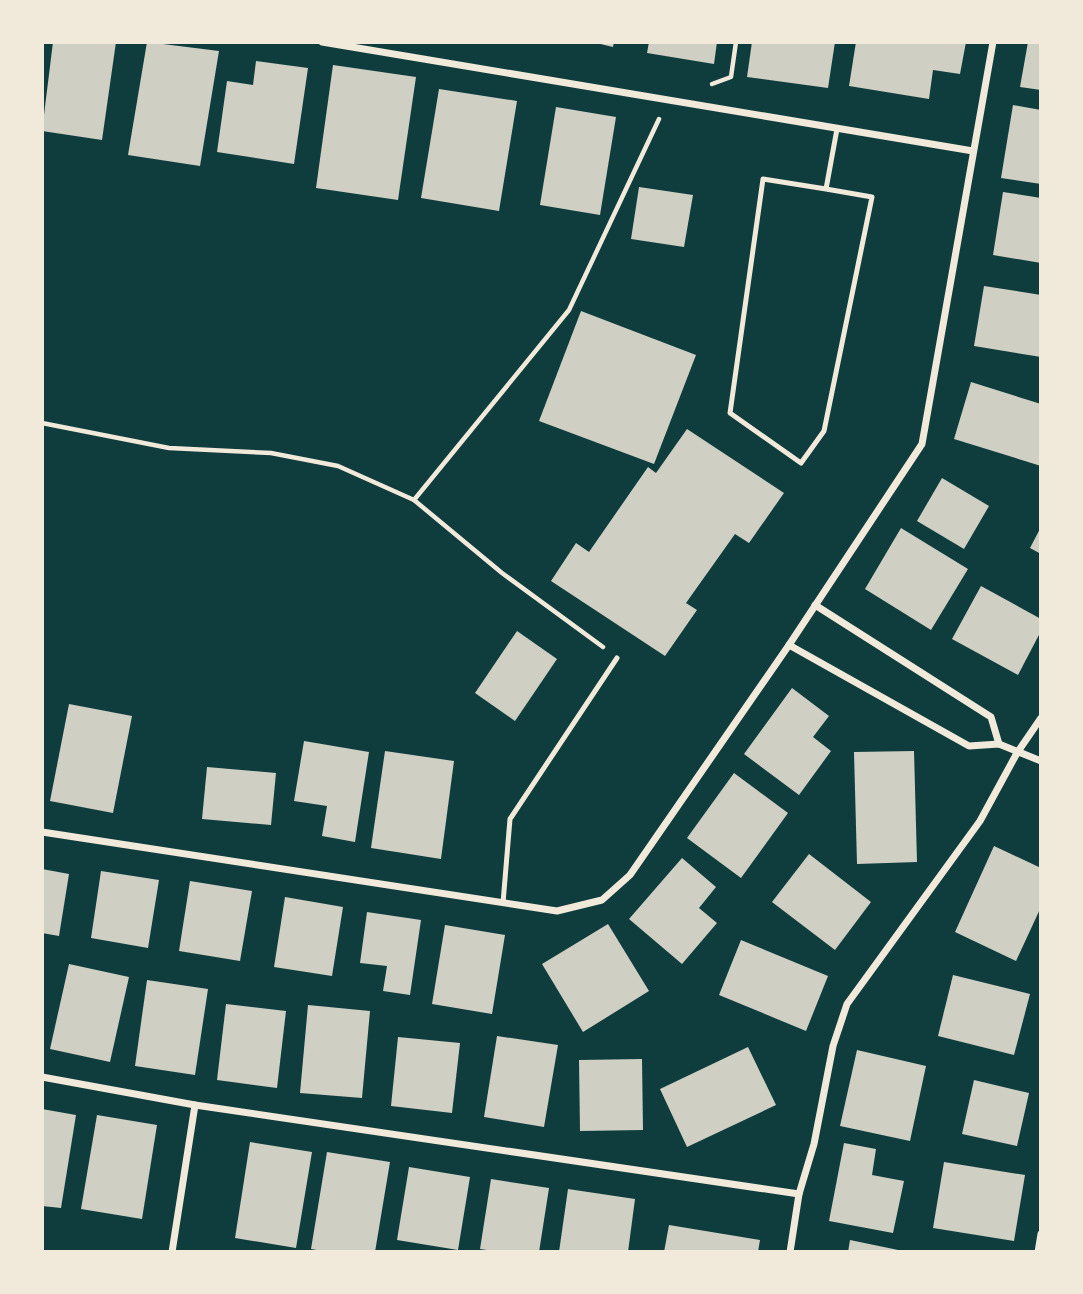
<svg xmlns="http://www.w3.org/2000/svg" width="1083" height="1294" font-family="'Fira Sans',sans-serif">
	<style>
		.building { fill: #cfcfc3 }
		.lines { fill: none; stroke-linecap: round; stroke-linejoin: round }
		.path { stroke: #f1e9da; stroke-width: 4.5 }
		.service { stroke: #f1e9da; stroke-width: 5 }
		.minor { stroke: #f1e9da; stroke-width: 7 }
	</style>
	<rect width="100%" height="100%" fill="#0f3d3e"/>
	<!-- building -->
	<g class="building">
		<polygon points="53,42 116,42 102,140 42,131"/>
		<polygon points="147,42 219,51 200,166 128,155"/>
		<polygon points="592,42 614,42 613,47"/>
		<polygon points="649,42 717,42 714,64 647,53"/>
		<polygon points="752,42 835,42 828,88 747,77"/>
		<polygon points="856,42 966,42 960,74 933,70 929,99 849,86"/>
		<polygon points="1028,42 1041,42 1041,90 1020,87"/>
		<polygon points="256,61 308,68 294,164 217,152 227,81 253,85"/>
		<polygon points="333,65 416,77 398,200 316,188"/>
		<polygon points="439,89 517,101 499,211 421,198"/>
		<polygon points="1013,105 1041,110 1041,184 1001,178"/>
		<polygon points="556,107 616,117 600,215 540,205"/>
		<polygon points="639,187 693,195 684,247 631,239"/>
		<polygon points="1003,192 1041,198 1041,263 993,255"/>
		<polygon points="984,286 1041,295 1041,357 974,346"/>
		<polygon points="581,311 696,355 654,464 539,421"/>
		<polygon points="971,382 1041,404 1041,466 954,439"/>
		<polygon points="687,429 784,493 749,543 735,534 686,603 697,610 665,656 551,581 576,543 589,552 648,467 656,473"/>
		<polygon points="942,478 989,506 964,549 917,521"/>
		<polygon points="1041,527 1041,554 1030,548"/>
		<polygon points="901,528 968,569 931,630 865,589"/>
		<polygon points="981,586 1041,619 1041,631 1018,675 952,639"/>
		<polygon points="517,631 557,659 515,721 475,693"/>
		<polygon points="792,688 829,716 813,737 831,751 799,795 744,754"/>
		<polygon points="69,704 132,716 113,813 50,801"/>
		<polygon points="304,741 369,752 355,842 322,836 327,806 294,801"/>
		<polygon points="385,751 454,761 441,859 371,848"/>
		<polygon points="914,751 917,862 857,864 854,752"/>
		<polygon points="207,767 276,773 271,825 202,819"/>
		<polygon points="734,773 788,813 741,878 687,838"/>
		<polygon points="994,846 1041,868 1041,907 1016,961 955,932"/>
		<polygon points="809,854 871,902 835,950 772,902"/>
		<polygon points="682,858 716,887 699,908 717,923 682,964 629,919"/>
		<polygon points="42,869 69,874 59,936 42,933"/>
		<polygon points="101,871 159,880 148,948 91,938"/>
		<polygon points="190,881 252,891 240,961 179,951"/>
		<polygon points="285,897 343,907 332,976 274,967"/>
		<polygon points="367,912 421,920 410,995 383,991 387,966 360,963"/>
		<polygon points="608,924 649,991 583,1032 542,964"/>
		<polygon points="445,925 505,935 492,1014 432,1004"/>
		<polygon points="741,940 828,976 806,1031 719,995"/>
		<polygon points="69,964 129,977 110,1062 50,1049"/>
		<polygon points="953,975 1030,994 1014,1055 938,1036"/>
		<polygon points="147,980 208,989 195,1075 135,1066"/>
		<polygon points="226,1004 286,1011 277,1088 217,1080"/>
		<polygon points="308,1005 370,1011 362,1098 300,1093"/>
		<polygon points="497,1036 558,1045 544,1127 484,1117"/>
		<polygon points="398,1037 460,1043 452,1113 391,1106"/>
		<polygon points="748,1047 776,1105 687,1147 660,1089"/>
		<polygon points="857,1050 926,1066 910,1141 840,1126"/>
		<polygon points="642,1059 643,1130 580,1131 579,1060"/>
		<polygon points="974,1080 1029,1093 1017,1146 962,1134"/>
		<polygon points="42,1109 76,1115 61,1208 42,1206"/>
		<polygon points="97,1115 157,1125 142,1219 81,1209"/>
		<polygon points="250,1142 312,1152 296,1248 235,1238"/>
		<polygon points="844,1143 876,1149 872,1175 904,1181 893,1233 829,1221"/>
		<polygon points="327,1152 390,1162 375,1252 328,1252 311,1249"/>
		<polygon points="944,1162 1025,1175 1014,1241 933,1228"/>
		<polygon points="409,1167 470,1177 458,1250 397,1240"/>
		<polygon points="491,1179 549,1188 539,1252 501,1252 480,1249"/>
		<polygon points="568,1189 635,1199 628,1252 559,1252"/>
		<polygon points="669,1225 760,1240 758,1252 664,1252"/>
		<polygon points="850,1240 903,1251 903,1252 848,1252"/>
	</g>
	<g class="lines">
		<!-- path -->
		<g class="path">
			<polyline points="712,84 731,77 736,42"/>
			<polyline points="42,423 169,448 271,453 338,466 414,500"/>
			<polyline points="603,647 502,573 414,500 569,310 659,119"/>
		</g>
		<!-- service -->
		<g class="service">
			<polyline points="826,189 763,179 730,413 801,463 824,431 872,197 826,189 837,129"/>
			<polyline points="503,903 510,819 617,658"/>
		</g>
		<!-- minor -->
		<g class="minor">
			<polyline points="322,42 973,151"/>
			<polyline points="815,605 991,717 999,744"/>
			<polyline points="789,645 969,746 999,744 1041,761"/>
			<polyline points="42,832 557,911 602,900 630,875 789,645 922,444 993,42"/>
			<polyline points="42,1077 195,1105 799,1194"/>
			<polyline points="172,1252 195,1105"/>
			<polyline points="790,1252 799,1194 814,1144 833,1046 847,1004 980,821 1017,753 1041,718"/>
			<polyline points="1038,1252 1041,1234"/>
		</g>
	</g>
	<!-- border -->
	<rect width="1083" height="1294" fill="none" stroke="#f1e9da" stroke-width="88"/>
</svg>
